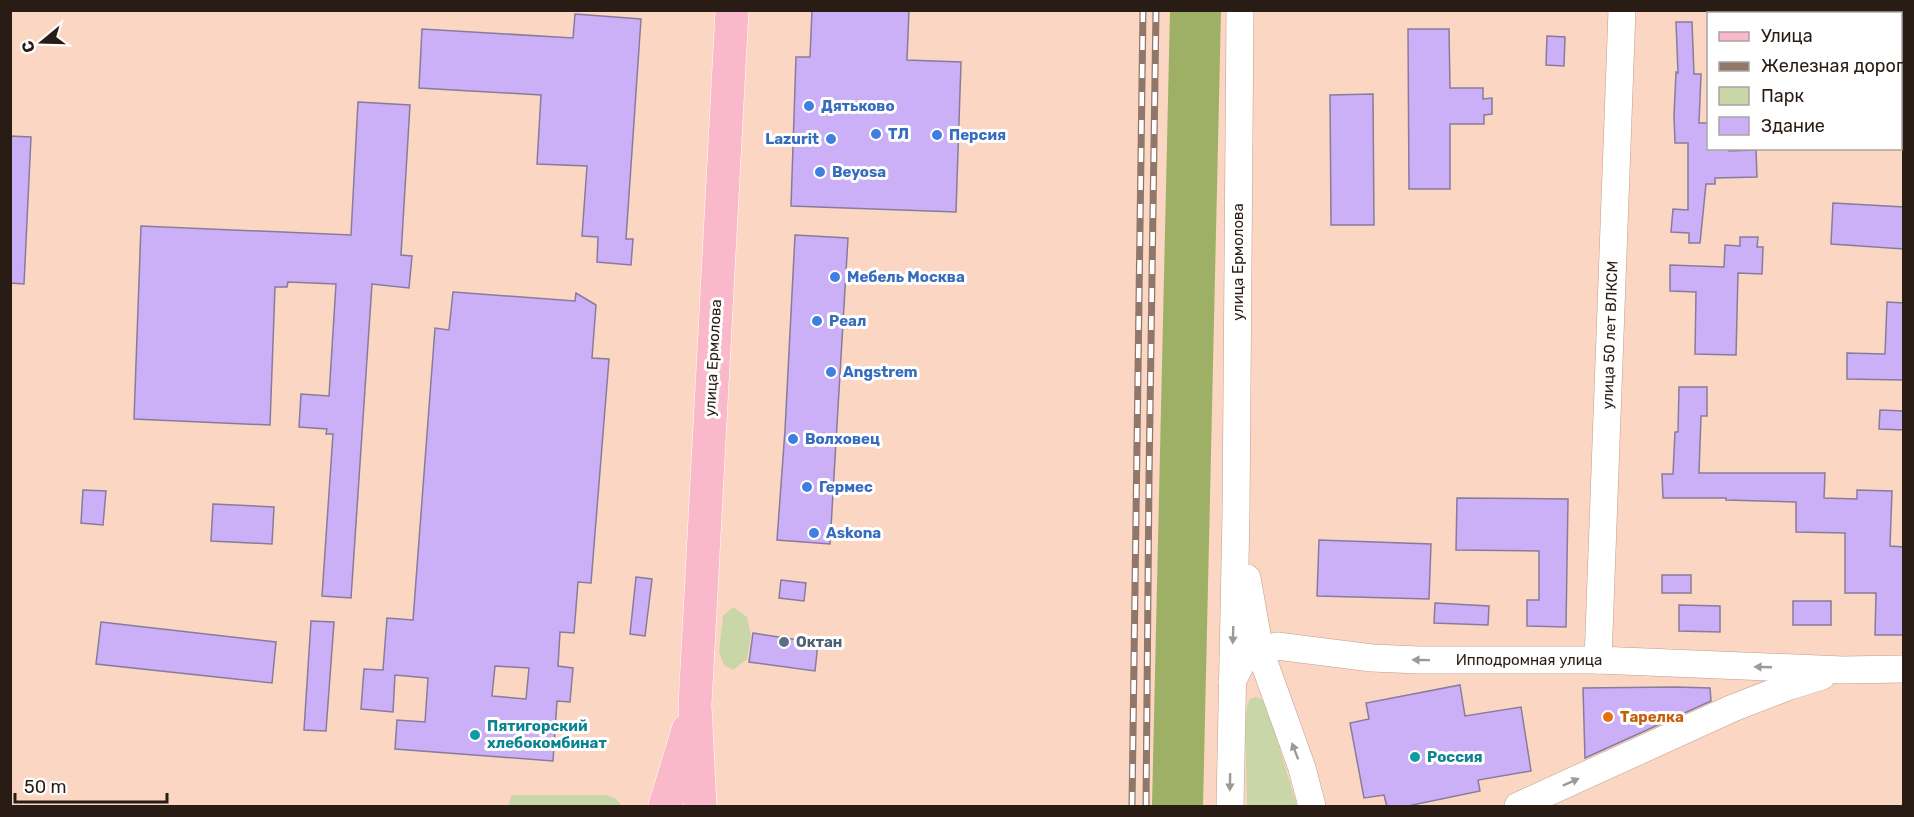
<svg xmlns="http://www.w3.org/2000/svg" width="1914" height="817" font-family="Rubik,sans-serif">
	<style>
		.green { fill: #c9d6a7 }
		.forest { fill: #9eb065 }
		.building { fill: #cbb0f7; stroke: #877c9c; stroke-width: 1.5; fill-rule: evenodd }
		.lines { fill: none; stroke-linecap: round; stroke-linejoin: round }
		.minor-casing { stroke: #c19e8c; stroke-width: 28 }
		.major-casing { stroke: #fff; stroke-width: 34 }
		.minor { stroke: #fff; stroke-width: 27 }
		.major { stroke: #f9b9cb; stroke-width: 33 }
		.rail-casing { stroke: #90776a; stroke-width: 7 }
		.rail { stroke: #fff; stroke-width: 4.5; stroke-dasharray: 14; stroke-linecap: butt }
		.oneway { fill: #9f9996 }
		.shop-dot { fill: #3f7fe0; stroke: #fff; stroke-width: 2 }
		.service-dot { fill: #5c6f8a; stroke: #fff; stroke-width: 2 }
		.food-dot { fill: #e8710a; stroke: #fff; stroke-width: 2 }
		.culture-dot { fill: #0f9aa8; stroke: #fff; stroke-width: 2 }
		.labels { text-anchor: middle; stroke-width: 6; stroke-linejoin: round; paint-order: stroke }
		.shop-label { font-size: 15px; font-weight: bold; fill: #366cbe; stroke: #fff; text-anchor: start }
		.street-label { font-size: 15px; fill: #291c15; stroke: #fff }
		.service-label { font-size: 15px; font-weight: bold; fill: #4e5e75; stroke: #fff; text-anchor: start }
		.food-label { font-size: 15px; font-weight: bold; fill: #c56008; stroke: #fff; text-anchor: start }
		.culture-label { font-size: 15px; font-weight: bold; fill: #0d838f; stroke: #fff; text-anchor: start }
	</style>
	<rect width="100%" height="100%" fill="#fbd6c2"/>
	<!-- green -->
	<g class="green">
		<polygon points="733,607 747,617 751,636 747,659 733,670 724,665 719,652 723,616"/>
		<polygon points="1255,697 1264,700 1267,706 1297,806 1247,806 1245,721 1247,706 1250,699"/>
		<polygon points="512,795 606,795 615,798 622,806 508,806"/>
	</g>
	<!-- forest -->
	<polygon class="forest" points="1170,11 1221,11 1203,806 1152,806"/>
	<!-- building -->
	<g class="building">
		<polygon points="812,10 909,10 907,60 961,62 956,212 791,206 796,57 810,57"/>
		<polygon points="575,14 641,19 626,239 633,239 631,265 597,262 598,237 582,236 587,166 537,164 541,95 419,88 422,29 573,38"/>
		<polygon points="1676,22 1692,22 1694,74 1701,74 1699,123 1708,123 1708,148 1729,148 1729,151 1756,150 1757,177 1715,178 1715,184 1706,184 1700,243 1689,243 1689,233 1671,232 1673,209 1688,210 1688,143 1675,143 1674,116 1676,72 1678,73"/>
		<polygon points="1408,29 1449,29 1450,88 1483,88 1483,99 1492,98 1492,114 1484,115 1484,124 1450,124 1450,189 1409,189"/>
		<polygon points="1547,36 1565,37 1564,66 1546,65"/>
		<polygon points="1373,94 1374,225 1331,225 1330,95"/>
		<polygon points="358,102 410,105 401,255 412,256 409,288 372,284 351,598 322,596 333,434 326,434 327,429 299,427 301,394 329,396 336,284 288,282 287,287 275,287 270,425 134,419 141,226 351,235"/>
		<polygon points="10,136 31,137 24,284 10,283"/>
		<polygon points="1833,203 1904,207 1904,249 1831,244"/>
		<polygon points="795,235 848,238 830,544 777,540 785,430"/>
		<polygon points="1740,237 1758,237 1757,247 1763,247 1762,274 1738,273 1736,355 1695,354 1696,292 1670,291 1670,265 1724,267 1725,245 1740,246"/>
		<path d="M453,292l122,9 1,-8 20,12 -4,53 17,1 -18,224 -13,-1 -4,51 -14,-1 -2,34 15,2 -3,34 -13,-1 -4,60 -158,-12 2,-29 28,2 3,-44 -33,-3 -2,37 -32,-3 3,-40 19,1 4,-52 26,2 22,-292 14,2zM495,666l34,2 -3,31 -34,-3z"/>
		<polygon points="1887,302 1904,303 1904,380 1847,379 1847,353 1885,354"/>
		<polygon points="1679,387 1707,387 1707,416 1701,416 1699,473 1825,473 1824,498 1857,499 1857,490 1892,491 1890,546 1904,547 1904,635 1875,635 1876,593 1845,593 1845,533 1796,532 1796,502 1726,500 1726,498 1663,498 1662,474 1673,474 1675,432 1678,432"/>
		<polygon points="1880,410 1904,411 1904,430 1879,429"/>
		<polygon points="83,490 106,491 103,525 81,523"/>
		<polygon points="1457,498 1568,499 1566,627 1527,626 1527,600 1539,600 1539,551 1456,550"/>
		<polygon points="213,504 274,507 272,544 211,541"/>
		<polygon points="1319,540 1431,544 1429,599 1317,596"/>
		<rect x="1662" y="575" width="29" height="18"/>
		<polygon points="636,577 652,579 645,636 630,634"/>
		<polygon points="781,580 806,583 804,601 779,598"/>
		<rect x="1793" y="601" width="38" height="24"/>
		<polygon points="1435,603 1489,606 1488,625 1434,623"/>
		<polygon points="1679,605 1720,606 1720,632 1679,631"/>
		<polygon points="311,621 334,622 326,731 304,730"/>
		<polygon points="101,622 276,642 272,683 96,664"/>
		<polygon points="753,633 818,643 815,671 749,662"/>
		<polygon points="1460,685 1465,716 1521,707 1531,771 1478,780 1480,791 1403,807 1387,807 1384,795 1364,798 1350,723 1369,719 1366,703"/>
		<polygon points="1675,687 1710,688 1711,701 1585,758 1583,688"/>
	</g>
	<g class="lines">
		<defs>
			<g id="minor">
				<polyline points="1247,578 1260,651 1302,768 1312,806"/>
				<polyline points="1598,660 1622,10"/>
				<polyline points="1232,682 1241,664 1249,656 1277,646 1372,658 1419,660 1598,660 1843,670 1904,669"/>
				<polyline points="1230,806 1236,514 1240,10"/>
				<polyline points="1518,806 1733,708 1790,686 1822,676"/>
			</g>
			<g id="major">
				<polyline points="665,806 688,730"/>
				<polyline points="700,806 695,705 732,10"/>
			</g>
		</defs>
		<!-- minor casing -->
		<use href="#minor" class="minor-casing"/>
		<!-- major casing -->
		<use href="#major" class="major-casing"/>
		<!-- minor -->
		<use href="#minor" class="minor"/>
		<!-- major -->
		<use href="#major" class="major"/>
		<defs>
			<g id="rail">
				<polyline points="1132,806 1143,10"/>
				<polyline points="1146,806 1149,478 1156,10"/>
			</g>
		</defs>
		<!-- rail casing -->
		<use href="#rail" class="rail-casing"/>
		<!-- rail -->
		<use href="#rail" class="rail"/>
	</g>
	<!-- one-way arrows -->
	<defs><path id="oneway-solid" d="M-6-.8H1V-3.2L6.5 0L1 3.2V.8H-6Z" transform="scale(1.5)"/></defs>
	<g class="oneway">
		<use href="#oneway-solid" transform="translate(1233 635) rotate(92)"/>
		<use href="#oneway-solid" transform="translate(1421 660) rotate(-179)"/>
		<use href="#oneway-solid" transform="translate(1763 667) rotate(-178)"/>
		<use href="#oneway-solid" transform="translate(1295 751) rotate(-111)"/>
		<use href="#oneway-solid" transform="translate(1230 782) rotate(91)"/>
		<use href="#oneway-solid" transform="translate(1571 782) rotate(-24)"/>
	</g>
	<!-- markers -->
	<g class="shop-dot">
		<circle cx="809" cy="106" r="6"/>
		<circle cx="876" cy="134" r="6"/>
		<circle cx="937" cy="135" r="6"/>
		<circle cx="831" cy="139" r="6"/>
		<circle cx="820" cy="172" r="6"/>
		<circle cx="835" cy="277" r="6"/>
		<circle cx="817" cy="321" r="6"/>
		<circle cx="831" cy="372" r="6"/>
		<circle cx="793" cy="439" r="6"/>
		<circle cx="807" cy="487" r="6"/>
		<circle cx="814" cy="533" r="6"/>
	</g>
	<circle class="service-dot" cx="784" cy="642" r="6"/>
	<circle class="food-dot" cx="1608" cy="717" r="6"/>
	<g class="culture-dot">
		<circle cx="475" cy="735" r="6"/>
		<circle cx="1415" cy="757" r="6"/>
	</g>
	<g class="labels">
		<!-- shop labels -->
		<g class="shop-label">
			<text x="821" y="111">Дятьково</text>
			<text x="888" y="139">ТЛ</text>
			<text x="949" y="140">Персия</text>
			<text x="819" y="144" text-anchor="end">Lazurit</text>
			<text x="832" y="177">Beyosa</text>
			<text x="847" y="282">Мебель Москва</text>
			<text x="829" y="326">Реал</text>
			<text x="843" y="377">Angstrem</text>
			<text x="805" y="444">Волховец</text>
			<text x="819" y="492">Гермес</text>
			<text x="826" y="538">Askona</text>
		</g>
		<!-- street labels -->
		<g class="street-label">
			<text transform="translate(1238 262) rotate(-90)" y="5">улица Ермолова</text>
			<text transform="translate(1610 335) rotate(-88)" y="5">улица 50 лет ВЛКСМ</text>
			<text transform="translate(713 358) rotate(-87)" y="5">улица Ермолова</text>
			<text x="1529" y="665">Ипподромная улица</text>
		</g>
		<!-- service labels -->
		<g class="service-label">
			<text x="796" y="647">Октан</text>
		</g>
		<!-- food labels -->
		<g class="food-label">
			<text x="1620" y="722">Тарелка</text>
		</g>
		<!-- culture labels -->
		<g class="culture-label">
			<text x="487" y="731">Пятигорский<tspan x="487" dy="17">хлебокомбинат</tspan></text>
			<text x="1427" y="762">Россия</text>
		</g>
	</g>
	<!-- border -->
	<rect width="1914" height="817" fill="none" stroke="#291c15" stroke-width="24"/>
	<!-- legend -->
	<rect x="1707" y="12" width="195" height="138" fill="#ffffff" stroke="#a9a4a1" stroke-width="1.5"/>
	<rect x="1719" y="32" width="30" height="9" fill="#f9b9cb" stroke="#a9a4a1" stroke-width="1.5"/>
	<text x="1761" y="42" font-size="18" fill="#291c15">Улица</text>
	<rect x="1719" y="62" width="30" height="9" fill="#90776a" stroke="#a9a4a1" stroke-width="1.5"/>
	<text x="1761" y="72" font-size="18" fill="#291c15">Железная дорога</text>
	<rect x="1719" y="87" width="30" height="18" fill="#c9d6a7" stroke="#a9a4a1" stroke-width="1.5"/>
	<text x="1761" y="102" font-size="18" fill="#291c15">Парк</text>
	<rect x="1719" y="117" width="30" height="18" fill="#cbb0f7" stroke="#a9a4a1" stroke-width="1.5"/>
	<text x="1761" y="132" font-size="18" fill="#291c15">Здание</text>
	<!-- north arrow -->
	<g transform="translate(42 42) rotate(251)" stroke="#ffffff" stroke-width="4.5" paint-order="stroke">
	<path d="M0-4.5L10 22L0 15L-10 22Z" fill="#291c15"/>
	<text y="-9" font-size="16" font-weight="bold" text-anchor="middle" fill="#291c15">С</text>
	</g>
	<!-- scale -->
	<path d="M15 793v9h152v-9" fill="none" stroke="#291c15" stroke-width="3"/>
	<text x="24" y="793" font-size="18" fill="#291c15" stroke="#ffffff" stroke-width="4.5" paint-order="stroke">50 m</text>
</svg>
